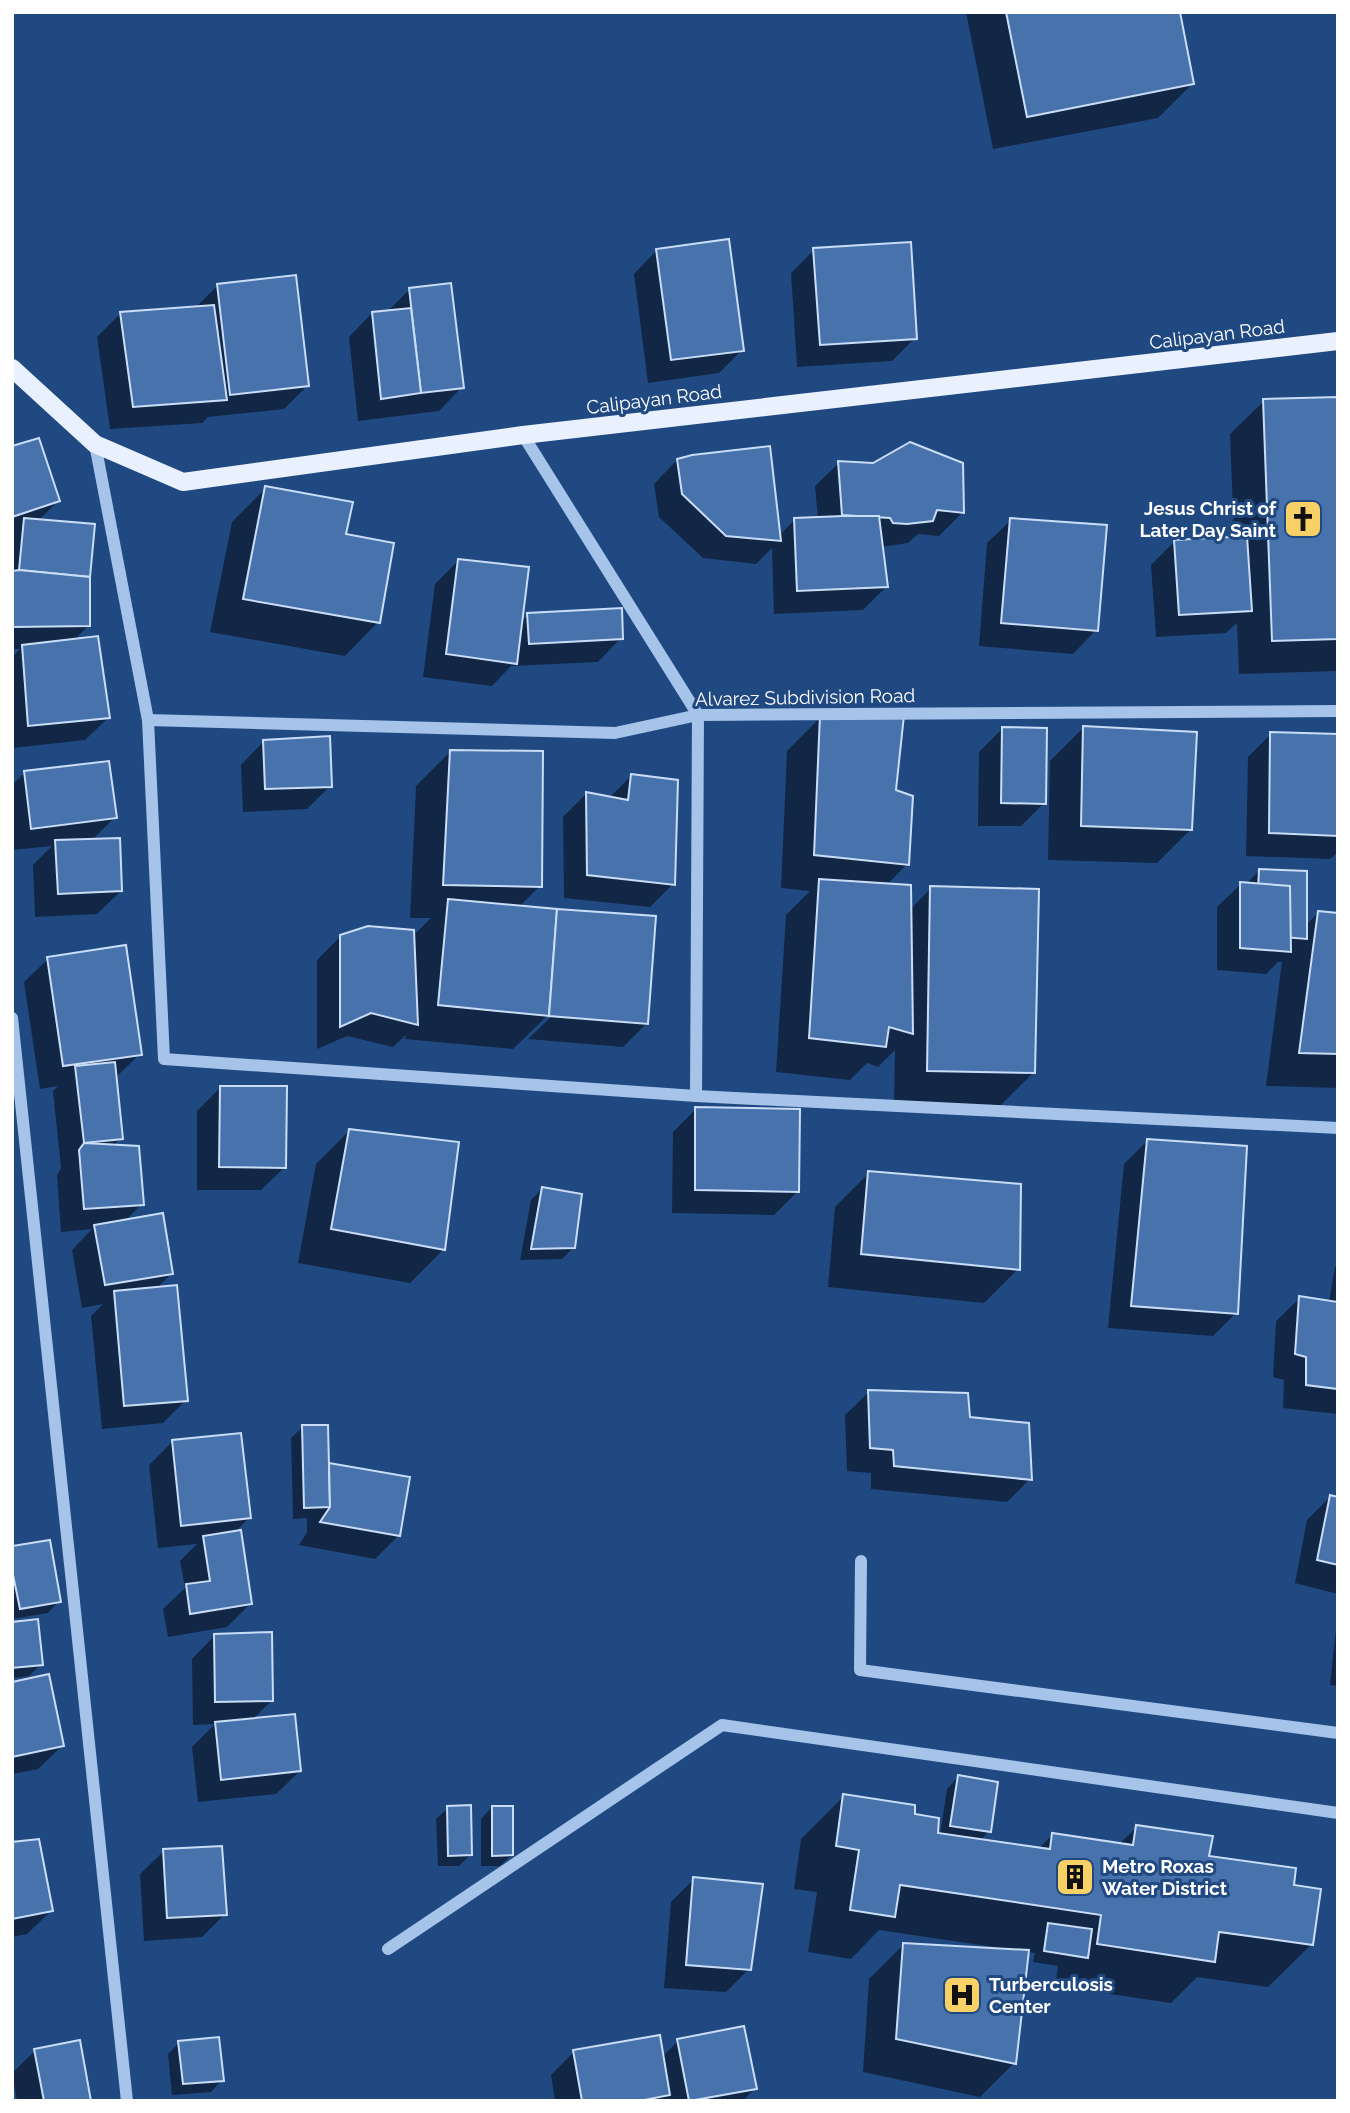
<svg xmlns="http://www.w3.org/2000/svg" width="1350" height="2113" font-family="Raleway,sans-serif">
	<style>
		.shadow { fill: #0007 }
		.building { fill: #4872ab; stroke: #caddf7; stroke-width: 2 }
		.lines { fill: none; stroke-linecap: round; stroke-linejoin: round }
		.minor { stroke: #a6c3e9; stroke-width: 12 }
		.major { stroke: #e9f1fe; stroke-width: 18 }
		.labels { text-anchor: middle; stroke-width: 6; stroke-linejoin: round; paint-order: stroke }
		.street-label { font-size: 19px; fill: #fff; stroke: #204982 }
		.poi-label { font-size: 19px; font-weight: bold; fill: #fff; stroke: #204982; text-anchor: start }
	</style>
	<rect width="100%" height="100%" fill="#204982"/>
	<!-- shadow -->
	<g class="shadow">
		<polygon points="966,12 1178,12 1192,84 1158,118 993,149"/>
		<polygon points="657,250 742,350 719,373 648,383 634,274"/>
		<polygon points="814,250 915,338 892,361 797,367 791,273"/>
		<polygon points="218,285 307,386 284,409 208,417 202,423 110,429 97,337 120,314 195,308"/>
		<polygon points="409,290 462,387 439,411 358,421 349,337 372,313 387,312"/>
		<polygon points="1338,399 1338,671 1239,674 1237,623 1226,633 1156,637 1151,565 1175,541 1234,538 1230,434 1264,401"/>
		<polygon points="12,448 58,501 38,521 88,577 89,625 73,641 109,717 85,740 12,748 12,657 20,649 12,649"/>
		<polygon points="677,460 779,536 795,519 818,519 815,486 839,463 962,513 939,536 918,534 908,543 881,547 886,587 863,610 774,614 772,548 756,564 703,558 659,517 654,484"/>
		<polygon points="266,488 344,536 378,622 345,656 210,632 232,522"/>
		<polygon points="1011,520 1096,630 1073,654 979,646 987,543"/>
		<polygon points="458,561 520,623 528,615 621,638 598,662 511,666 492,686 423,677 435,584"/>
		<polygon points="821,717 895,792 907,864 886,886 910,910 931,888 1034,1072 1000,1106 894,1104 895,1050 878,1067 867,1063 850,1080 776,1072 786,915 810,891 781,888 787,751"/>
		<polygon points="1003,728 1044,803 1021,826 978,826 979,752"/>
		<polygon points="1083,728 1191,829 1157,863 1048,860 1050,761"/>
		<polygon points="1271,734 1338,735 1338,852 1330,859 1246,856 1248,757"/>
		<polygon points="264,741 330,786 307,809 243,812 241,765"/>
		<polygon points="450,752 540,886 519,907 647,1023 623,1047 528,1039 553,1015 548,1015 513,1049 405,1039 406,1035 393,1047 347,1036 317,1049 317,960 341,936 413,936 431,918 410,918 416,786"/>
		<polygon points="25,772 115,817 92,840 121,891 97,914 35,917 33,865 52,846 12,850 12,785"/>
		<polygon points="631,776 673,884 650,907 564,898 563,817 586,794 609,798"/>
		<polygon points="1259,871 1305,926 1318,913 1338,915 1338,1088 1266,1086 1282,962 1278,962 1266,974 1217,970 1217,907 1241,884 1246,884"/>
		<polygon points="48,959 140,1054 115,1078 121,1138 113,1146 142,1204 124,1222 171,1274 156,1289 186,1400 163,1423 102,1429 91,1316 103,1304 82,1308 72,1250 92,1229 61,1232 57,1175 61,1168 53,1091 58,1086 40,1089 24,982"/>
		<polygon points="220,1088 285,1167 261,1190 197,1190 197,1111"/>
		<polygon points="696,1109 798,1191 774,1215 672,1213 673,1132"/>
		<polygon points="350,1130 444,1249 410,1283 298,1263 316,1164"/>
		<polygon points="1148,1140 1236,1313 1213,1336 1108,1328 1124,1164"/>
		<polygon points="869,1173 1018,1269 984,1303 828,1287 835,1207"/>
		<polygon points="542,1189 573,1248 562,1259 520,1260 531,1200"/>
		<polygon points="1338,1264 1338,1414 1283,1408 1284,1380 1273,1377 1276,1321 1300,1298 1329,1302 1335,1267"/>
		<polygon points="869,1392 968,1419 1030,1479 1007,1502 871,1489 871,1473 847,1471 845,1415"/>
		<polygon points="303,1427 327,1465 408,1478 398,1536 375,1559 299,1545 307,1532 307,1518 293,1519 291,1438"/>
		<polygon points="173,1441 249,1518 234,1533 250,1604 227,1627 168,1637 163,1609 185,1588 180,1561 197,1544 158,1548 149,1465"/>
		<polygon points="1330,1497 1338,1498 1338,1594 1295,1583 1307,1520"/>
		<polygon points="12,1548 59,1601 48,1613 12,1619"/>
		<polygon points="1337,1619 1338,1619 1338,1686 1330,1685"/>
		<polygon points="12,1624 41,1664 29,1676 12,1678"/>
		<polygon points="215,1635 271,1701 252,1720 300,1771 276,1794 198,1802 192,1747 215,1724 193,1725 192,1659"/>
		<polygon points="12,1684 62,1746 38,1769 12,1774"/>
		<polygon points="958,1777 989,1831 980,1841 1038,1849 1052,1835 1119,1844 1137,1827 1207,1857 1292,1886 1311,1945 1268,1987 1197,1977 1171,2003 1055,1986 1058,1966 1033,1962 1035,1953 1027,1952 1014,2063 980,2097 863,2072 869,1979 903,1945 994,1950 994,1947 879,1930 851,1959 808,1952 817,1892 794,1889 801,1839 844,1796 913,1815 936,1834 940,1835 947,1789"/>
		<polygon points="492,1807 512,1855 500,1866 481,1866 481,1819"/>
		<polygon points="448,1808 471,1854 459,1866 438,1866 436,1819"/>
		<polygon points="12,1844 51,1911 27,1934 12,1937"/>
		<polygon points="164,1851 225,1914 202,1937 144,1941 140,1874"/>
		<polygon points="694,1879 749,1969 726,1992 664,1988 671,1902"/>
		<polygon points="678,2041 755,2088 743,2101 555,2101 551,2075 574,2052 662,2057"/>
		<polygon points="179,2043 222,2080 211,2092 172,2095 168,2054"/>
		<polygon points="35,2051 89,2101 17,2101 12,2073"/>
	</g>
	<!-- building -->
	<g class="building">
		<polygon points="1006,12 1180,12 1194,84 1027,117"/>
		<polygon points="729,239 744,351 671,360 656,249"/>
		<polygon points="911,242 917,339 820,345 813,248"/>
		<polygon points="296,275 309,386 230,395 217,284"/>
		<polygon points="451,283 464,388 421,393 409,288"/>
		<polygon points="214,305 227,400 133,407 120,312"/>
		<polygon points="411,308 421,393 381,399 372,312"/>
		<polygon points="1338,397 1338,639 1272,641 1263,399"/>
		<polygon points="39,438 60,501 12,517 12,446"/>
		<polygon points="910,442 963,463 964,513 937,510 933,521 907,524 893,523 890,518 842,515 838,461 873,463"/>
		<polygon points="770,446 781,541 726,536 682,494 677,459 692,455"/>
		<polygon points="265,486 353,502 346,534 394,543 380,623 243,599"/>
		<polygon points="843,516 879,516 888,587 797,591 794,518"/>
		<polygon points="24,518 95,524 90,577 19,570"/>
		<polygon points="1010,518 1107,525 1098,631 1001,623"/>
		<polygon points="1247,536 1252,611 1179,615 1174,540"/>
		<polygon points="458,559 529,567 517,664 446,654"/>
		<polygon points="19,570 90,577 90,626 12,627 12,571"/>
		<polygon points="622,608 623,639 529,644 527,613"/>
		<polygon points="98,636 110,718 28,726 22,645"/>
		<polygon points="820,715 904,715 896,790 913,796 909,865 814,855"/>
		<polygon points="1083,726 1197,732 1192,830 1081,826"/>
		<polygon points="1002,727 1047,728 1046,804 1001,803"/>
		<polygon points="1270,732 1338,734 1338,836 1269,833"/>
		<polygon points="330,736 332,787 265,789 263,740"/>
		<polygon points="450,750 543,751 542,887 443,885"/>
		<polygon points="109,761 117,818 31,829 24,771"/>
		<polygon points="631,774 678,780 675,885 587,875 586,792 628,800"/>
		<polygon points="120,838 122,891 58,894 55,840"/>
		<polygon points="1259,869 1307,871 1307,939 1256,935"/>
		<polygon points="819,879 911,885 913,1034 889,1027 886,1047 809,1038"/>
		<polygon points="1240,882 1290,886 1291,952 1240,948"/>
		<polygon points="930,886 1039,889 1035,1073 927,1071"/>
		<polygon points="448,899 557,909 549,1016 438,1005"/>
		<polygon points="557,909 656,916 648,1024 549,1016"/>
		<polygon points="1318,911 1338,913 1338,1054 1299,1053"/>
		<polygon points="368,926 414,930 418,1025 371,1013 340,1027 340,935"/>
		<polygon points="126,945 142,1055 63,1066 47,957"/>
		<polygon points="115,1062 123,1139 84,1143 75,1066"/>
		<polygon points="220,1086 287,1086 286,1168 219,1167"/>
		<polygon points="695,1107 800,1109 799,1192 695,1190"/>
		<polygon points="349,1129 459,1142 445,1250 331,1229"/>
		<polygon points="1147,1139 1247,1146 1238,1314 1131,1306"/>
		<polygon points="84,1143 139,1146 144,1205 84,1209 79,1150"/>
		<polygon points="868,1171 1021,1184 1020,1270 861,1254"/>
		<polygon points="542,1187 582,1194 575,1248 531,1249"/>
		<polygon points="163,1213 173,1274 105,1285 94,1225"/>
		<polygon points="177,1285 188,1401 124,1406 114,1291"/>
		<polygon points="1299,1296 1338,1302 1338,1389 1306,1385 1306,1357 1295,1354"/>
		<polygon points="868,1390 968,1393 970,1417 1029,1423 1032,1480 894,1466 893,1450 870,1448"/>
		<polygon points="302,1425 328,1425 330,1507 304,1508"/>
		<polygon points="241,1433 251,1518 181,1526 172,1440"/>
		<polygon points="329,1463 410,1477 400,1536 320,1522 330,1507"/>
		<polygon points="1330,1495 1338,1497 1338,1565 1317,1560"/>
		<polygon points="241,1530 252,1604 190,1614 186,1584 210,1581 203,1536"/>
		<polygon points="50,1540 61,1602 20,1609 12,1570 12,1546"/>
		<polygon points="38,1619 43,1665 12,1668 12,1622"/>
		<polygon points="272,1632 273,1701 215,1702 214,1634"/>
		<polygon points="49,1674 64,1746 12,1757 12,1682"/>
		<polygon points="295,1714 301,1771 221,1780 215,1722"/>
		<polygon points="958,1775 998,1782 991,1832 950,1826"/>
		<polygon points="843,1794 915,1805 915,1814 939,1818 938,1833 1050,1849 1052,1833 1133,1845 1136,1825 1213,1836 1209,1856 1296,1868 1294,1885 1321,1889 1313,1945 1219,1932 1215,1962 1097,1944 1101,1915 900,1885 895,1917 850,1910 859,1850 836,1846"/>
		<polygon points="471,1805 472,1855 448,1856 447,1806"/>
		<polygon points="492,1806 513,1806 513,1855 492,1856"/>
		<polygon points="39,1839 53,1911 12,1919 12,1842"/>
		<polygon points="222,1846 227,1915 167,1918 163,1849"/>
		<polygon points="693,1877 763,1884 751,1970 686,1965"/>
		<polygon points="1048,1923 1092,1929 1088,1958 1044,1951"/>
		<polygon points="903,1943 1029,1950 1016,2064 896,2039"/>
		<polygon points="744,2026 757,2089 689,2101 677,2039"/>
		<polygon points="660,2035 670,2095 639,2101 582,2101 573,2050"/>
		<polygon points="219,2037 224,2081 183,2084 178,2041"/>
		<polygon points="80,2040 91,2101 44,2101 34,2049"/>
	</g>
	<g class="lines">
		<!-- minor -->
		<g class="minor">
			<polyline points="523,435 698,715 696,1096"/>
			<polyline points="95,444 148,720 164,1059 696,1096 1338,1128"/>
			<polyline points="148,720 615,733 698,715 1338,711"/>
			<polyline points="12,1018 127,2101"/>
			<polyline points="861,1561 860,1670 1338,1733"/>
			<polyline points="388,1949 722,1725 1338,1813"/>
		</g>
		<!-- major -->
		<polyline class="major" points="12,368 95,444 183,482 523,435 1338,341"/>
	</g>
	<!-- icons -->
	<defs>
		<symbol id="church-square" viewBox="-11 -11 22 22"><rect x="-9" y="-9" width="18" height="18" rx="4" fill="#f7d066" stroke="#204982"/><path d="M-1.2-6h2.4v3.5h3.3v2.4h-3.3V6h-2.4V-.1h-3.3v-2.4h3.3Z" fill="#111"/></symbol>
		<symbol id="building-square" viewBox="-11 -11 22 22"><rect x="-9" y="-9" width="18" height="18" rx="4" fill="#f7d066" stroke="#204982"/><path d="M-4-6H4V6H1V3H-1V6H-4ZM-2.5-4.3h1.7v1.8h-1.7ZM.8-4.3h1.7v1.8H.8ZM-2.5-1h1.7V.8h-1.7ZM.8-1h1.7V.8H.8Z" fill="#111"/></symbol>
		<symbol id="hospital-square" viewBox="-11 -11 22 22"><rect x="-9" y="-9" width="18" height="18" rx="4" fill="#f7d066" stroke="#204982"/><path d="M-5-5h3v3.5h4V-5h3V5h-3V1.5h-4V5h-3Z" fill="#111"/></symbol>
	</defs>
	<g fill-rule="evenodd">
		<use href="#church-square" x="1281" y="497" width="44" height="44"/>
		<use href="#building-square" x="1053" y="1855" width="44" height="44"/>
		<use href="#hospital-square" x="940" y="1973" width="44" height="44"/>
	</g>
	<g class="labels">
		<!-- street labels -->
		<g class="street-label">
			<text transform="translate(1217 334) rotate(-7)" y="7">Calipayan Road</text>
			<text transform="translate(654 399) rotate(-7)" y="7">Calipayan Road</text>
			<text transform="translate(805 697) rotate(-1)" y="7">Alvarez Subdivision Road</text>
		</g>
		<!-- poi labels -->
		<g class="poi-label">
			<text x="1276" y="515" text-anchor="end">Jesus Christ of<tspan x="1276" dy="22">Later Day Saint</tspan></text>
			<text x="1102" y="1873">Metro Roxas<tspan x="1102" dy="22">Water District</tspan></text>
			<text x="989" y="1991">Turberculosis<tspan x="989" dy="22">Center</tspan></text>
		</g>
	</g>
	<!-- border -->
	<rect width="1350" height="2113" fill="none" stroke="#ffffff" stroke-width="28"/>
</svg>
